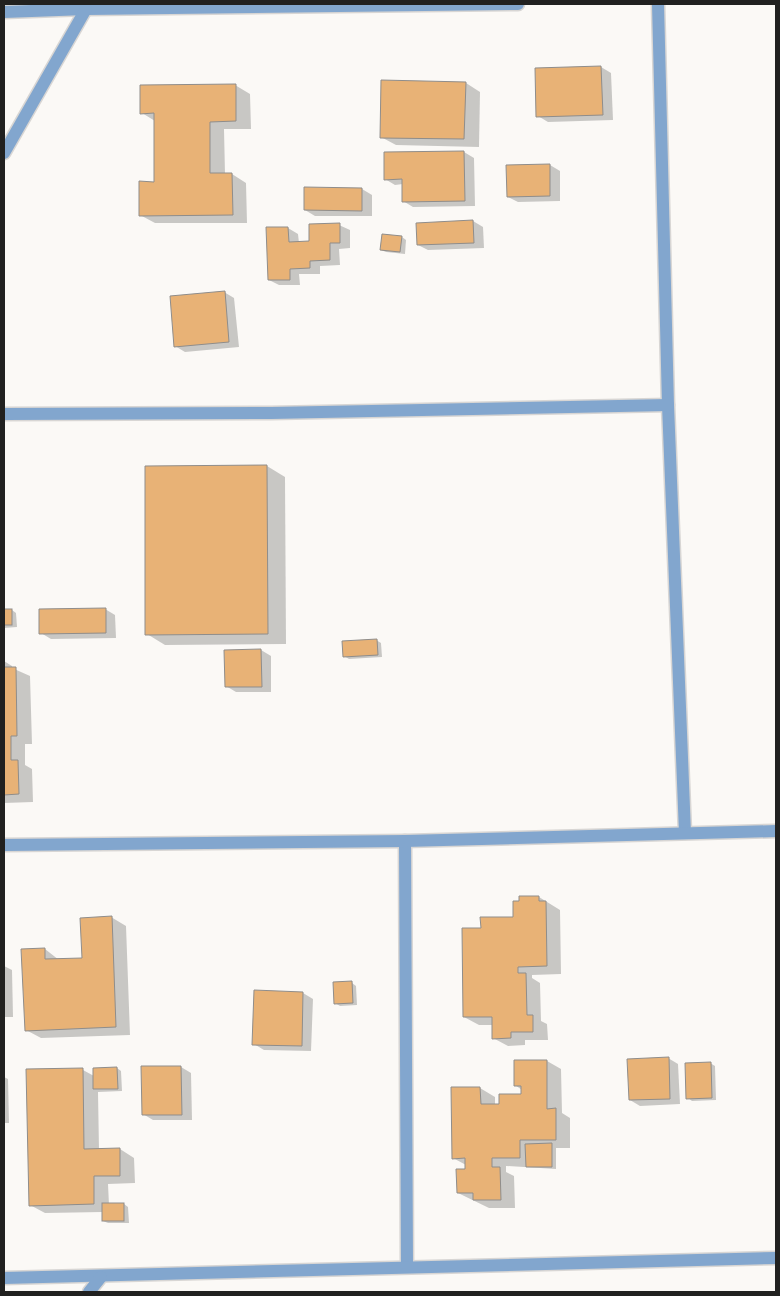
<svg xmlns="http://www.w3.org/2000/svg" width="780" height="1296" font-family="Commissioner,sans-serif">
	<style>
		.shadow { fill: #0003 }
		.building { fill: #e8b276; stroke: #8f8d8b }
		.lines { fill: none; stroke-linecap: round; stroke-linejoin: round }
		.minor-casing { stroke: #d8d6d4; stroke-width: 15 }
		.minor { stroke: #82a6ce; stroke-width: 12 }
	</style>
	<rect width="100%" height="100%" fill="#fbf9f6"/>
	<!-- shadow -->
	<g class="shadow">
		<polygon points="601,67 611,73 613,120 548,122 538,116"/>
		<polygon points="466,83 480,92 479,147 396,145 381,137"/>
		<polygon points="235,85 250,94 251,129 224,129 225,174 232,174 246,183 247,223 155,223 140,215 156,183 155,121 142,113"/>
		<polygon points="464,152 474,158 475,206 413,207 403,201 403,184 395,185 385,179 385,153"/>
		<polygon points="550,165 560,171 560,201 518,202 508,197"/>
		<polygon points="362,189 372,195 372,216 315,216 305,210"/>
		<polygon points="473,221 483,227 484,248 428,250 418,245"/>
		<polygon points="339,225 350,230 350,248 339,249 340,265 320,266 320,274 299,274 300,285 279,285 269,280 268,228 288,228 298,234 299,243 311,243"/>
		<polygon points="402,237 406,240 405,254 386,252 381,250"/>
		<polygon points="224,292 234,298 239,347 185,352 175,346"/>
		<polygon points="267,466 285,477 286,644 165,645 147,634"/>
		<polygon points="105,609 115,615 116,638 51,639 41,633"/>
		<polygon points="4,610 12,610 16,613 17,627 4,628"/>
		<polygon points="376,640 381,643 382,657 349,659 344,656"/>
		<polygon points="261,650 271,656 271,692 236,692 226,686"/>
		<polygon points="4,661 12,666 12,668 30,676 32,744 25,744 25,765 32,769 33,802 4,803"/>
		<polygon points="539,897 560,910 561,974 532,975 532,978 540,983 541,1021 547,1024 548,1040 525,1040 525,1045 508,1046 493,1038 493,1025 479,1025 464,1017 482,929 515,918 520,898"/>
		<polygon points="111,917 126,926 130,1035 41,1038 26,1030 45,949 59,960 83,959"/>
		<polygon points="4,966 12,970 13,1017 4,1017"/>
		<polygon points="352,983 356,986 357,1005 340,1006 335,1003"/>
		<polygon points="255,991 303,993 313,999 311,1051 264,1050 254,1044"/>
		<polygon points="668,1058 678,1064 680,1104 640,1106 630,1100"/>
		<polygon points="547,1061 561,1069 562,1113 570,1118 570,1148 556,1148 556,1169 506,1166 506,1172 514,1176 515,1208 489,1208 458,1193 466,1165 453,1158 480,1088 495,1097 495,1105 500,1105 522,1095 522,1090 515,1085"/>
		<polygon points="710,1063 715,1066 716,1100 692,1101 688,1098"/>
		<polygon points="181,1067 191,1073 192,1120 153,1120 143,1114 142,1068"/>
		<polygon points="117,1068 121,1071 122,1091 98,1092 99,1150 120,1149 134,1158 135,1183 108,1184 109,1205 124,1204 128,1207 129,1223 108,1223 103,1221 103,1212 45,1213 30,1205 83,1070 94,1076"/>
		<polygon points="4,1077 8,1079 9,1123 4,1123"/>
	</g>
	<!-- building -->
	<g class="building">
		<polygon points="601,66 603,115 536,117 535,68"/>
		<polygon points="381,80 466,82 464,139 380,138"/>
		<polygon points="236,84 236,121 210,122 210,173 232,173 233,215 139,216 139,181 154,182 154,113 140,114 140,85"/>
		<polygon points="464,151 465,201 402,202 402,179 384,180 384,152"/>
		<polygon points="550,164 550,196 507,197 506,165"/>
		<polygon points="304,187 362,188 362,211 304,210"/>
		<polygon points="473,220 474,243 417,245 416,223"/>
		<polygon points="340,223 340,243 330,243 330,260 310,261 310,268 290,269 290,280 268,280 266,227 288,227 289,242 309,241 309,224"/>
		<polygon points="382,234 402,236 400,252 380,250"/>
		<polygon points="225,291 229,342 174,347 170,296"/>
		<polygon points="267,465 268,634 145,635 145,466"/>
		<polygon points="106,608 106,633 39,634 39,609"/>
		<rect x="4" y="609" width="8" height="16"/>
		<polygon points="377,639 378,655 343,657 342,641"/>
		<polygon points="261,649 262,687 225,687 224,650"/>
		<polygon points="4,667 16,667 17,736 11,736 11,760 18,760 19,794 4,795"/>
		<polygon points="519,896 539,896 539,901 546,901 547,966 518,967 518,973 526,973 527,1015 533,1015 533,1032 511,1032 511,1038 492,1039 492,1017 463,1017 462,928 481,928 480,917 513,917 513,901 519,901"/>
		<polygon points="112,916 116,1027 25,1031 21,949 45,948 45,959 82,958 80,918"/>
		<polygon points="352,981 353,1003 334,1004 333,982"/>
		<polygon points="254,990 303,992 302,1046 252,1045"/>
		<polygon points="669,1057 670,1099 629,1100 627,1059"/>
		<polygon points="514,1060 547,1060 547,1109 556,1108 556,1140 520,1140 520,1158 492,1158 492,1167 500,1167 501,1200 473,1200 473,1193 457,1193 456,1169 465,1169 465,1158 452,1159 451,1087 480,1087 481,1104 499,1104 499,1094 521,1094 521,1086 514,1086"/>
		<polygon points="711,1062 712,1098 686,1099 685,1063"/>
		<polygon points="141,1066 181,1066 182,1115 142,1115"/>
		<polygon points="117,1067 118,1089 93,1089 93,1068"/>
		<polygon points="83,1068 84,1149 120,1148 120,1176 94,1176 94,1204 29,1206 26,1069"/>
		<polygon points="552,1143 552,1167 526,1167 525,1144"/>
		<rect x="102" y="1203" width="22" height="18"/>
	</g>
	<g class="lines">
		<defs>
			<g id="minor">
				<polyline points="658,4 668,405 685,833"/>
				<polyline points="4,12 86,9 518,4"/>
				<polyline points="4,153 86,9"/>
				<polyline points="4,414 271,413 668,405"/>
				<polyline points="405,841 407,1266"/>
				<polyline points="4,845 405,841 776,831"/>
				<polyline points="4,1278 776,1258"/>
				<polyline points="89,1292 101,1277"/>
			</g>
		</defs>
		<!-- minor casing -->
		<use href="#minor" class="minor-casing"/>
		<!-- minor -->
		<use href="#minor" class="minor"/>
	</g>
	<!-- border -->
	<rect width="780" height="1296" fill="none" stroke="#212120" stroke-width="10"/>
</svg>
